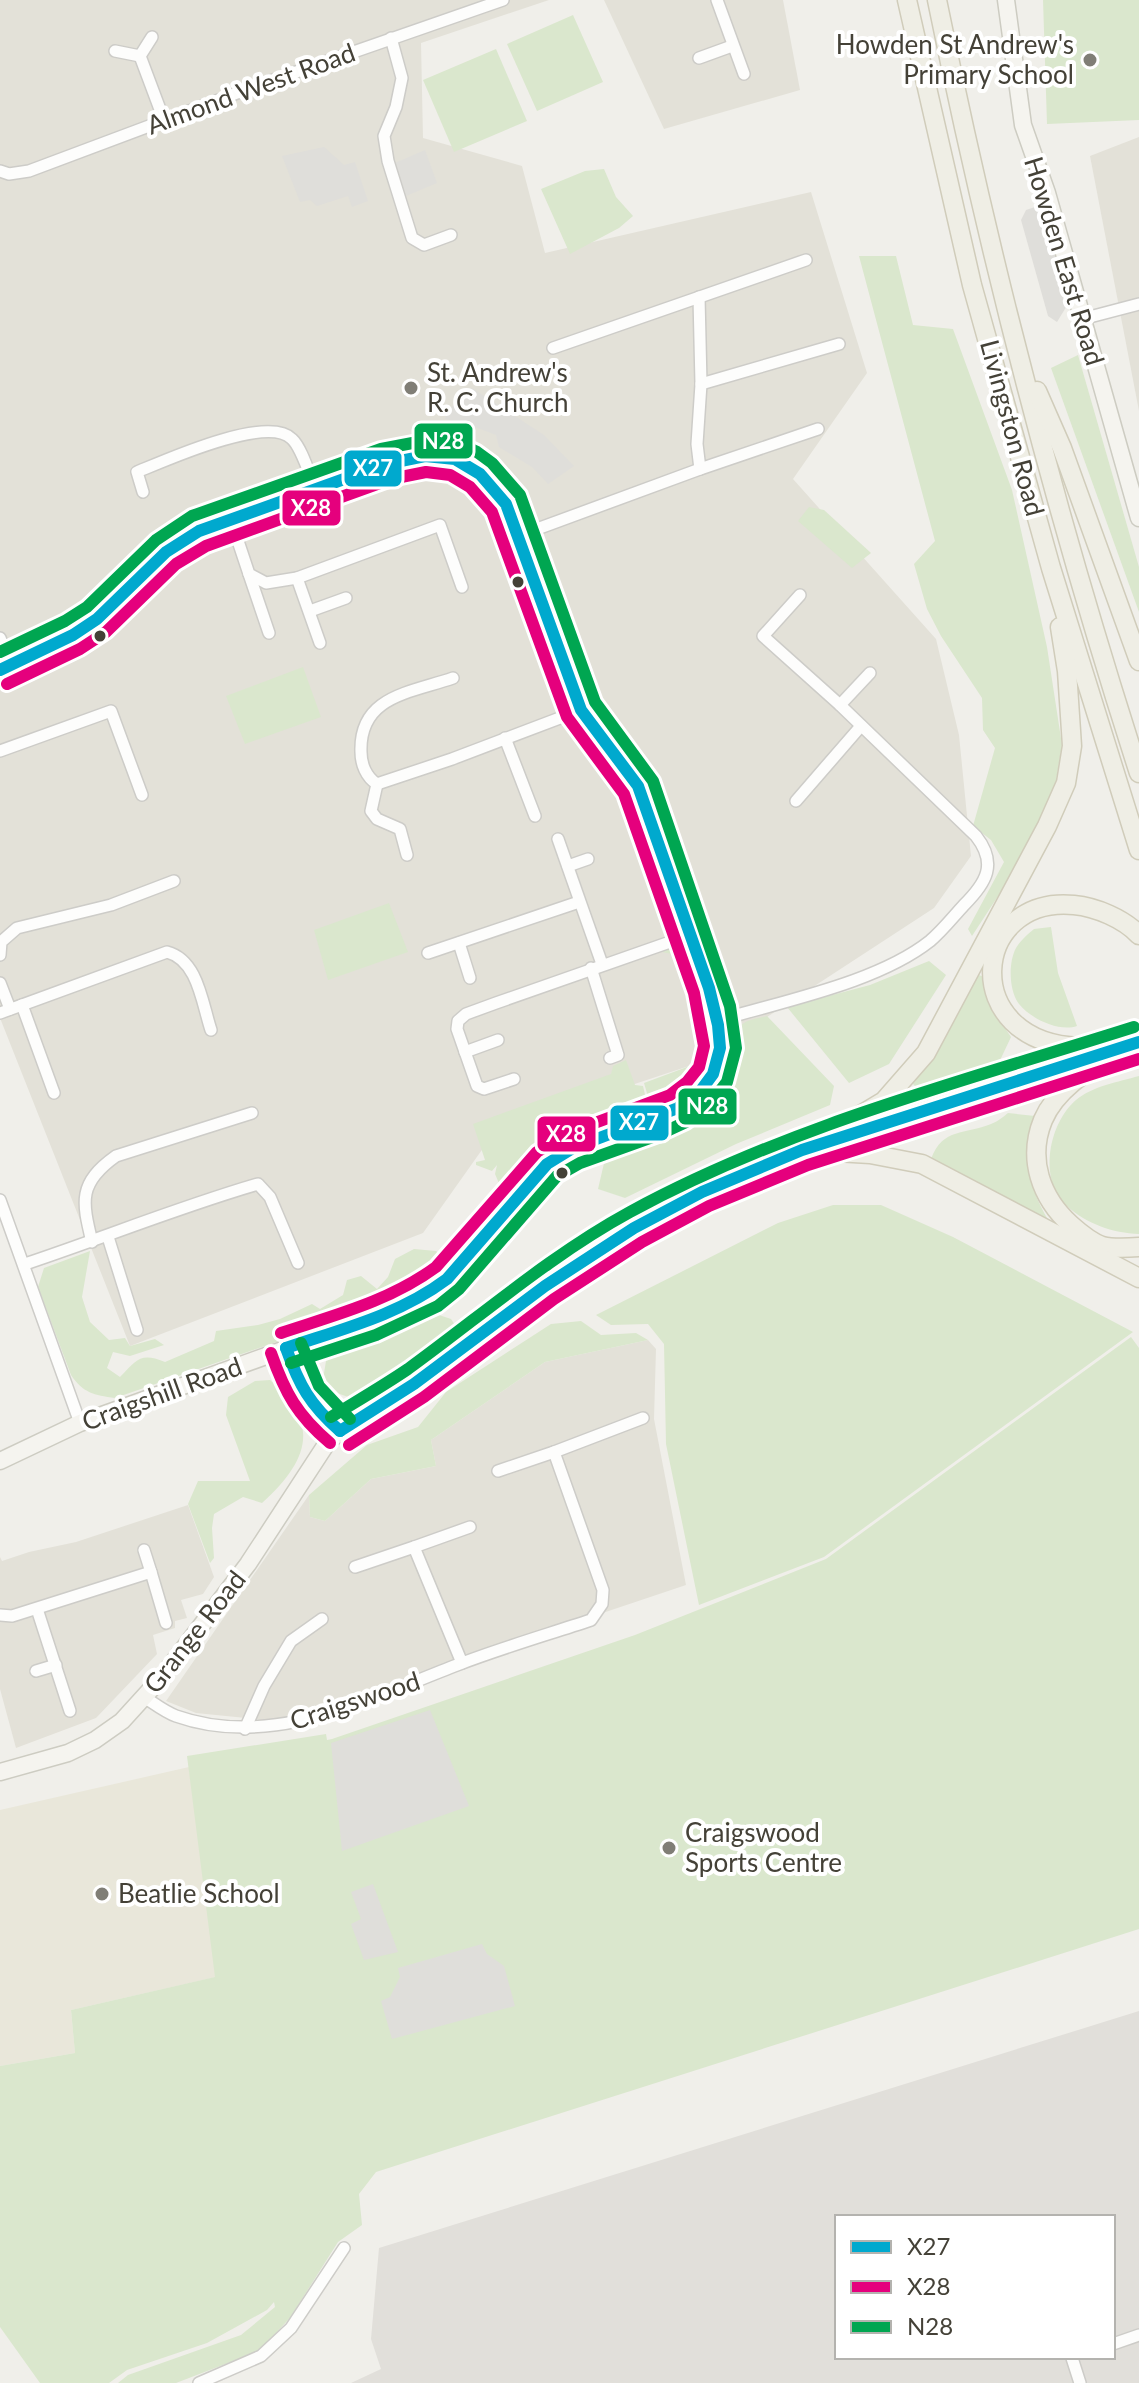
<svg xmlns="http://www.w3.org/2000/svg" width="1139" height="2383" font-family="Lato,sans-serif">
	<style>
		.residential { fill: #e3e1d8 }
		.industrial { fill: #e1dfda; fill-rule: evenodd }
		.education { fill: #e9e7da }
		.green { fill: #dae7cd }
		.parking { fill: #dfdeda }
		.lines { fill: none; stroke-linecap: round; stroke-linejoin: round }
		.street-casing { stroke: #cdccc8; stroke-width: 14 }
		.secondary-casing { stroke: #cdccc2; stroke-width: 19 }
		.primary-casing { stroke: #d0ccba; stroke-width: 21 }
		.street { stroke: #fdfdfc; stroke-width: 11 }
		.secondary { stroke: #f5f4ef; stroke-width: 16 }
		.primary { stroke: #efeee5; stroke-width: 18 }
		.bus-1-casing { stroke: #fff; stroke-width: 18 }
		.bus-2-casing { stroke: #fff; stroke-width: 18 }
		.bus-3-casing { stroke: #fff; stroke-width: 18 }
		.bus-1 { stroke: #00a9ce; stroke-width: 12 }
		.bus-2 { stroke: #e5007d; stroke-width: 12 }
		.bus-3 { stroke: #00a651; stroke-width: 12 }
		.poi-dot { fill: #807e76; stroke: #fff; stroke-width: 3 }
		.bus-dot { fill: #444137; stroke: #fff; stroke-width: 3 }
		.labels { text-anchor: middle; stroke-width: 8; stroke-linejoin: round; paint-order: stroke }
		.poi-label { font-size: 26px; fill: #444137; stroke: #fff; text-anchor: start }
		.street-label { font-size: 26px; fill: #444137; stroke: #fff }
		.line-badge { stroke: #fff; stroke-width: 3 }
		.badge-label { font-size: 22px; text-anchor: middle; font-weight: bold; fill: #fff }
	</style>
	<rect width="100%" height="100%" fill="#f0efea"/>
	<!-- residential -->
	<g class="residential">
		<polygon points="0,0 549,0 421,43 423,138 522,166 545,253 811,192 867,373 793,479 936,639 959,735 971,856 934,908 695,1064 496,1130 423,1233 130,1346 0,1018"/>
		<polygon points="604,0 783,0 800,90 664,129"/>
		<polygon points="1139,137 1139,411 1090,156"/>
		<polygon points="648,1340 656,1349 654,1419 686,1585 292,1717 265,1720 196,1713 166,1701 309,1495 310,1517 325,1521 371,1479 436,1466 431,1440 545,1362"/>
		<polygon points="188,1505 214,1577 203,1594 181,1600 187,1618 175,1621 175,1628 153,1635 157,1654 96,1718 16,1748 0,1689 0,1557 2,1561 29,1552 76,1542"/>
	</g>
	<!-- industrial -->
	<path class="industrial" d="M1139,2011v372h-788l30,-14 -10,-30 8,-91zM837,2217h276v140h-276z"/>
	<!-- education -->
	<polygon class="education" points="189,1767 216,1977 71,2010 75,2053 0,2066 0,1810"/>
	<!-- green -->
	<g class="green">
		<polygon points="1043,0 1139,0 1139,120 1047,124"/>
		<polygon points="573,15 603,82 537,111 507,44"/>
		<polygon points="496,49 527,121 454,152 423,80"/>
		<polygon points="604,169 616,197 633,216 619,228 570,254 541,189 585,171"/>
		<polygon points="859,256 896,256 913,325 953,329 1012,490 1047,647 1062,745 1055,786 1036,838 972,936 968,929 1004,862 991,840 973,826 995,748 983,730 982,698 941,636 927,609 914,564 935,541"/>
		<polygon points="1078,355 1139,567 1139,612 1051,368"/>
		<polygon points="809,507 824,510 871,553 852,568 798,521"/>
		<polygon points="303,667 321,717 245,744 226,696"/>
		<polygon points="389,903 408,952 328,980 314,930"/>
		<path d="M1051,927l7,46 19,53c-18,6 -46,-7 -58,-22 -10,-13 -11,-41 -3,-56 4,-7 12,-14 18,-19z"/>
		<path d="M667,948c7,0 12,1 17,6 16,19 27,86 18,108 -11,27 -34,41 -60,50l7,-12 -5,-17 51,-19c14,-34 -8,-76 -18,-109l-15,-3 -1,-3z"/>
		<polygon points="929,961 946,975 889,1064 849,1083 787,1007 870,985"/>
		<polygon points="979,975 986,978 988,1003 1011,1037 994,1073 920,1091 912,1083 942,1041"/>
		<path d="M767,1016l67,70 -4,19 -94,39 -111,54 -27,-9 7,-30c25,-17 91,-42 106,-63 13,-20 14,-61 33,-73 6,-4 16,-5 23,-7z"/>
		<path d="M626,1060l9,25 8,1 3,13 -7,14c-44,17 -108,27 -129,74l-9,1 -6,-14 2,-9 -5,6 -16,-6v-3l9,-2 -12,-36 138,-50 2,-8z"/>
		<path d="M1139,1076v158c-26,-1 -53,-10 -73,-29 -28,-26 -17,-82 10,-105 17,-14 42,-18 63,-24z"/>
		<path d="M1008,1113l27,3c-8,48 -11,63 15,107l-119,-64c12,-32 34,-24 60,-35 6,-2 12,-7 17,-11z"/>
		<polygon points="833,1205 881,1205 953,1237 1133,1332 824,1557 699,1605 666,1444 664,1344 648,1324 611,1325 596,1315 778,1223"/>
		<path d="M414,1249l22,2 7,6c-5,20 -26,33 -43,42l-285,99c-21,-3 -32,-5 -44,-23l-33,-88 6,-19 46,-17 -8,46 8,25 19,18 16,-2 5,8 25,-7 9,6 -34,11 -17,-4 -6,16 13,9c17,-17 20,-25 45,-15l49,-21 2,-10 42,-6 22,-6 32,-15 8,5 23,-14 4,-15 14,-4 16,13 11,-12 7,-18z"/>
		<path d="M439,1315l12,4 8,12 -74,53 -31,15 -20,-7 -11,-13 4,-24c30,-24 74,-35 112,-40z"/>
		<polygon points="581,1321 601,1335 636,1333 648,1340 545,1362 431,1440 436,1466 371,1479 325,1521 310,1517 309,1495 367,1445 418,1427 446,1392 551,1324"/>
		<polygon points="1131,1337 1139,1348 1139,1929 376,2172 359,2194 362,2225 338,2242 290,2318 259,2351 176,2383 118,2383 128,2375 241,2335 275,2307 274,2302 267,2310 207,2343 127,2370 109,2383 40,2383 0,2327 0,2066 75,2053 71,2010 215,1977 187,1756 326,1734 327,1740 332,1739 635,1635 826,1559"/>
		<path d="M270,1380c52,44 38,81 -8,123l-19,-6 -29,17 -2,14 2,30 -4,5 -22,-59 10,-23h52l-24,-66 2,-18 27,-16z"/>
	</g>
	<!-- parking -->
	<g class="parking">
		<polygon points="324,147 344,165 355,162 368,201 352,207 348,196 317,206 310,200 300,202 282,156"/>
		<polygon points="425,150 437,183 406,196 395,163"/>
		<polygon points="1041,205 1068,304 1057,322 1048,316 1021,220 1026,210"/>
		<polygon points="472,388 544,435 574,466 548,484 532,467 499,447 496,435 470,425 445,419 448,410"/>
		<polygon points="430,1710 469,1806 342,1851 331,1743"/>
		<polygon points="373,1884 398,1952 364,1960 351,1924 361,1919 351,1892"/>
		<polygon points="482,1944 487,1954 504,1966 515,2006 392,2039 381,2001 390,1997 400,1977 398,1968"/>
	</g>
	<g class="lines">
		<defs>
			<g id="street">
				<polyline points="717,0 744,74"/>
				<polyline points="152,37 140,56 164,120"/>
				<polyline points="391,38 402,78 396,107 384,136 388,161 412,238 424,245 451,235"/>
				<polyline points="115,51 140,56"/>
				<polyline points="699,58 732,46"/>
				<polyline points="0,171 9,174 29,171 256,86 503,0"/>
				<polyline points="699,297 701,384 697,444 700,469"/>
				<polyline points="1082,319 1139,304"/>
				<polyline points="553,348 806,260"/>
				<polyline points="701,384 839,344"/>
				<path d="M143,492l-6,-20c29,-12 131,-58 155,-33 10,9 18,38 24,51"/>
				<polyline points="231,520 249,574 266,583 297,578 440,525 462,587"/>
				<polyline points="518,536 700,469 818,429"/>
				<polyline points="249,574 269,633"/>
				<polyline points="297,578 320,643"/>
				<polyline points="310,611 346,598"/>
				<polyline points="0,638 11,665"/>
				<polyline points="840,705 870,673"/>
				<polyline points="505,738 535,816"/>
				<polyline points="0,751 111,711 142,795"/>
				<polyline points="377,784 452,759 581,710"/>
				<polyline points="796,801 861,726"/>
				<polyline points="558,839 602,964"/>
				<path d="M407,855l-7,-26 -23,-10 -6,-8 6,-27c-11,-7 -16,-20 -16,-32 -2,-56 49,-59 92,-74"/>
				<polyline points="568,866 588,859"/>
				<polyline points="459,943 470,978"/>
				<polyline points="428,953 579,902"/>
				<polyline points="0,955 1,942 17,928 111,905 174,881"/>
				<polyline points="591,968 618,1055 610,1058"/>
				<polyline points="0,983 10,1009"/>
				<polyline points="22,1005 54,1093"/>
				<path d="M0,1013l167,-61c31,8 35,51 44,78"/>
				<path d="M717,1021c65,-20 160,-38 213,-80 12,-10 23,-24 34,-36 22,-22 34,-41 12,-69l-136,-131 -77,-69 37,-41"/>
				<polyline points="465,1052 498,1040"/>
				<polyline points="514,1079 484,1089 477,1086 457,1029 458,1021 466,1014 496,1003 690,935"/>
				<polyline points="0,1200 80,1423"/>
				<polyline points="108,1237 137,1330"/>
				<path d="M92,1242c-10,-41 -14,-59 24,-86l136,-43"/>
				<path d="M25,1264c78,-26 154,-57 233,-80l12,13 28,66"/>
				<polyline points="498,1471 554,1452"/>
				<polyline points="144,1550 151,1572"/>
				<polyline points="355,1567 414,1547"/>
				<polyline points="37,1609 70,1711"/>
				<polyline points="0,1615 12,1616 151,1572 166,1623"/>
				<polyline points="462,1663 414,1547 470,1527"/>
				<polyline points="36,1671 56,1665"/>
				<path d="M144,1697c11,7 21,15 32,19 96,34 192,-17 281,-51 44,-17 89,-30 134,-45l11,-16 1,-14 -49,-138 89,-34"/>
				<polyline points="245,1729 264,1686 291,1641 322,1619"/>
				<polyline points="1113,2344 1139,2335"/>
				<polyline points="1074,2357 1072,2358 1080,2383"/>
				<polyline points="199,2383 261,2356 291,2328 344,2248"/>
			</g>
			<g id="secondary">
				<polyline points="1006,0 1023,125 1047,193 1139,518"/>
				<path d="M0,670l73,-35 24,-16 69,-67 14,-10 19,-11 187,-67c60,-16 83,-10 120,40l75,206 57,76 71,202 11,60 -6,21 -9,16 -16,18 -25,12 -92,34 -34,21 -91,109 -17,14 -42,19 -308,111 -80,38"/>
				<path d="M286,1348c15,43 18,53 54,83"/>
				<polyline points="0,1772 68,1753 95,1740 122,1721 162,1677 248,1564 329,1440 414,1384 545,1286 634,1228 702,1192 802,1150 1113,1050"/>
			</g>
			<g id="primary">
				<polyline points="907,0 972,285 1051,568 1139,850"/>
				<path d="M937,0c53,261 120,519 202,773"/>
				<polyline points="1037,391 1062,448 1139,661"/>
				<path d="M1139,935c-15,-16 -43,-28 -65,-30 -103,-10 -117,137 5,142 20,1 41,1 60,-5"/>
				<path d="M1126,1047c-30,19 -68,38 -83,73 -16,39 -2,78 28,105 9,8 20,17 31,21 12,3 25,2 37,1"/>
				<polyline points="802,1150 884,1101 926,1053 1047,826 1066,783 1072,746 1067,671 1060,627"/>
				<polyline points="803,1150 870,1154 922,1164 1139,1278"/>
			</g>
		</defs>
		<!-- street casing -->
		<use href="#street" class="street-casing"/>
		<!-- secondary casing -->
		<use href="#secondary" class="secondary-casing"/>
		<!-- primary casing -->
		<use href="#primary" class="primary-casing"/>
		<!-- street -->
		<use href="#street" class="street"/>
		<!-- secondary -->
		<use href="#secondary" class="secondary"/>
		<!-- primary -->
		<use href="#primary" class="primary"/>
		<defs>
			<g id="bus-1">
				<path d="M0,670l73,-35 24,-16 69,-67 33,-21 187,-67 39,-8 30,3 25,15 26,30 75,206 57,76 71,202 9,37 2,23 -7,26 -14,19 -21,15 -105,40 -26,16 -100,115c-48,36 -105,50 -161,69"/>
				<path d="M286,1348c13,37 24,57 54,83"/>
				<polyline points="340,1431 414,1384 545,1286 634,1228 702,1192 802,1150 1139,1042"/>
			</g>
			<g id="bus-2">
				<path d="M7,684l73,-35 26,-17 70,-68 30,-18 185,-67 35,-7 24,3 20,12 22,25 75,205 57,77 70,199 10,53 -5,21 -12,15 -17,13 -102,38 -31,19 -101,115c-46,34 -101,48 -155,66"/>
				<path d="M271,1353c14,40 26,62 59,90"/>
				<polyline points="349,1445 424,1397 554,1299 642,1242 709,1206 808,1165 1139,1059"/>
			</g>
			<g id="bus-3">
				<polyline points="0,652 65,621 87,607 156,540 192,516 381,449 423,441 444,441 460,444 477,452 492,463 520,495 595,702 653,781 730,1006 736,1048 727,1082 709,1105 686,1122 658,1135 580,1163 557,1176 459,1289 438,1306 376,1335 291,1363"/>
				<polyline points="301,1343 319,1386 350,1419"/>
				<path d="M331,1417c26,-16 52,-31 77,-48 73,-53 143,-114 222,-157 158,-86 334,-131 504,-185"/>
			</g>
		</defs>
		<!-- bus-1 casing -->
		<use href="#bus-1" class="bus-1-casing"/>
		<!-- bus-2 casing -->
		<use href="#bus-2" class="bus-2-casing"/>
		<!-- bus-3 casing -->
		<use href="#bus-3" class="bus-3-casing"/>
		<!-- bus-1 -->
		<use href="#bus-1" class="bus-1"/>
		<!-- bus-2 -->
		<use href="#bus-2" class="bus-2"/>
		<!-- bus-3 -->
		<use href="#bus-3" class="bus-3"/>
	</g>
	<!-- markers -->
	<g class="poi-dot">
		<circle cx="1090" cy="60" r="8"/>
		<circle cx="411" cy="388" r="8"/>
		<circle cx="669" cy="1848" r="8"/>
		<circle cx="102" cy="1894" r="8"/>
	</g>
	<g class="bus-dot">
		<circle cx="518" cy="582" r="7"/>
		<circle cx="100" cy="636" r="7"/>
		<circle cx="562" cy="1173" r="7"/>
	</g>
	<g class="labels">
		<!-- poi labels -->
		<g class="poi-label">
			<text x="1074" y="54" text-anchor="end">Howden St Andrew's<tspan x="1074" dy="30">Primary School</tspan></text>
			<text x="427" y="382">St. Andrew's<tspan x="427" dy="30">R. C. Church</tspan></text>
			<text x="685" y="1842">Craigswood<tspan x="685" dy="30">Sports Centre</tspan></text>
			<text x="118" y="1903">Beatlie School</text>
		</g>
		<!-- street labels -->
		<g class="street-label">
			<text transform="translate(251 89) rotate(-20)" y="9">Almond West Road</text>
			<text transform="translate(1064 261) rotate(73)" y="9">Howden East Road</text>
			<text transform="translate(1012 428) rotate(75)" y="9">Livingston Road</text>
			<text transform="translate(162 1394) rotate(-20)" y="9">Craigshill Road</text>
			<text transform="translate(195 1632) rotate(-52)" y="9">Grange Road</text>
			<text transform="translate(355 1701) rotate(-18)" y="9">Craigswood</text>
		</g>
	</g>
	<g class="line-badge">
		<rect x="413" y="422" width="61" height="38" rx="8" fill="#00a651"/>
		<rect x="343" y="449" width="60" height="39" rx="8" fill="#00a9ce"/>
		<rect x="281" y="489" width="61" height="38" rx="8" fill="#e5007d"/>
		<rect x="677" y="1087" width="61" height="39" rx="8" fill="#00a651"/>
		<rect x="609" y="1104" width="61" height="38" rx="8" fill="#00a9ce"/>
		<rect x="536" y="1115" width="61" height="38" rx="8" fill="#e5007d"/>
	</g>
	<g class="badge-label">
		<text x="443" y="449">N28</text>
		<text x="373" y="476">X27</text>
		<text x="311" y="516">X28</text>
		<text x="707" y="1114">N28</text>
		<text x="639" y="1130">X27</text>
		<text x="566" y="1142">X28</text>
	</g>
	<!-- legend -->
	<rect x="835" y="2215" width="280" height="144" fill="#ffffff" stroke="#b4b3af" stroke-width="2"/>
	<rect x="851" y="2241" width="40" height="12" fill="#00a9ce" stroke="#b4b3af" stroke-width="2"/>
	<text x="907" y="2255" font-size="24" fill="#444137">X27</text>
	<rect x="851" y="2281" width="40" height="12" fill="#e5007d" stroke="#b4b3af" stroke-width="2"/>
	<text x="907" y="2295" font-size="24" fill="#444137">X28</text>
	<rect x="851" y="2321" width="40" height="12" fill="#00a651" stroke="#b4b3af" stroke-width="2"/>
	<text x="907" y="2335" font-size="24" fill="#444137">N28</text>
</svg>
